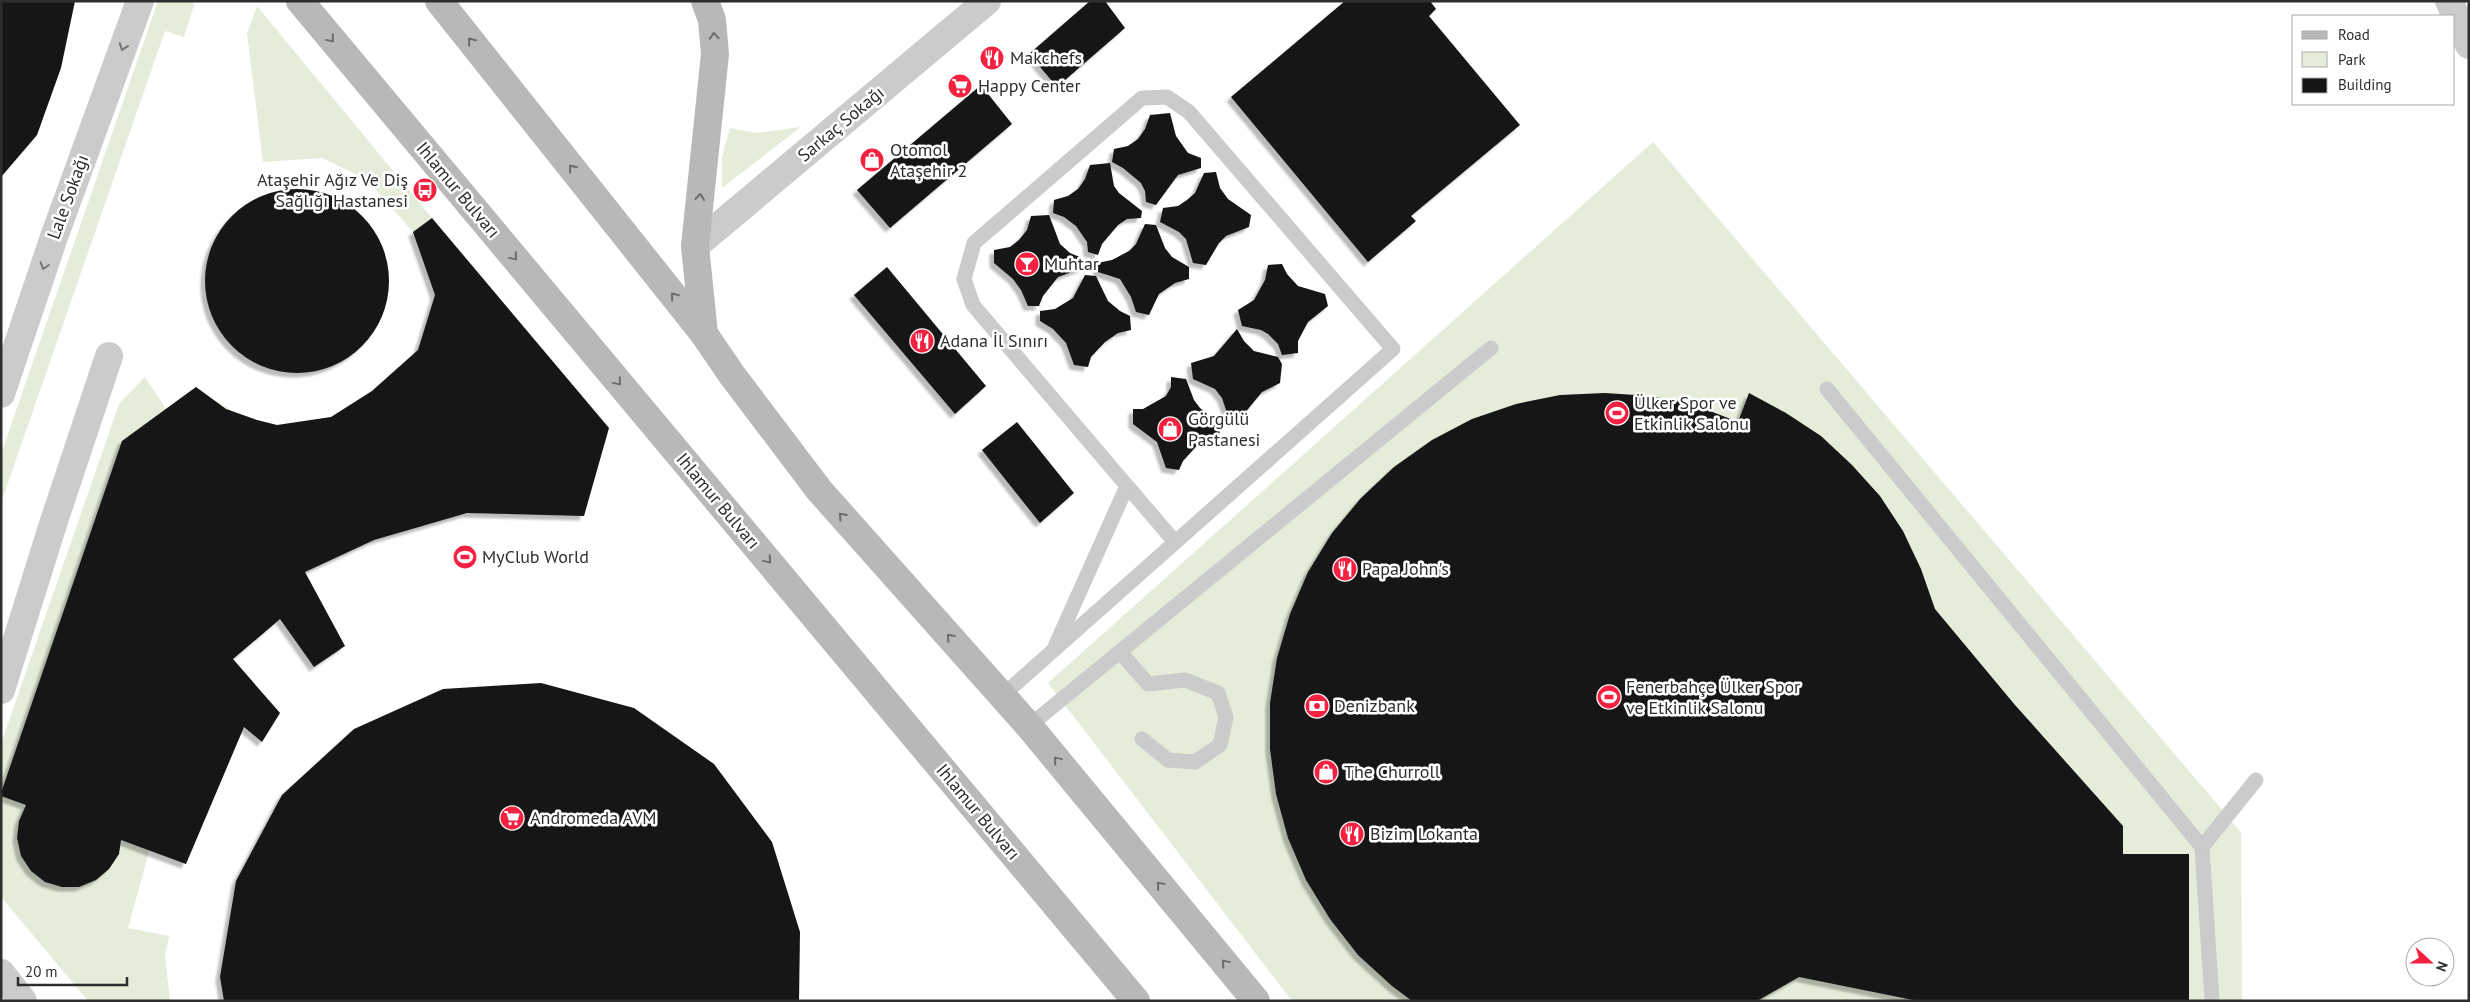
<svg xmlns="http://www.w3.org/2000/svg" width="2470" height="1002" font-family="'PT Sans',sans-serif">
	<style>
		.green { fill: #e5edda }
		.building { fill: #151515; filter: url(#shadow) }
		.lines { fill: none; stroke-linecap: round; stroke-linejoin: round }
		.service { stroke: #cbcbcb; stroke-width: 15 }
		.minor { stroke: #cbcbcb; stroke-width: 28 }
		.tertiary { stroke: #cbcbcb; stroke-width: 28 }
		.secondary { stroke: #b8b8b8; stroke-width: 28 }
		.oneway { stroke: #6c6c6c }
		.oneway2 { stroke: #757575 }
		.labels { text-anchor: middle; stroke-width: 5; stroke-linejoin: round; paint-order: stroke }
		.poi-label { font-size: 18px; fill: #2e2e2e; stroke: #fff; text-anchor: start }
		.street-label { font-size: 18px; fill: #2e2e2e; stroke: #fff }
	</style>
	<defs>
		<filter id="shadow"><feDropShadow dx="-4.5" dy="4.5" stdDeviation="1" flood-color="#0004"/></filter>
	</defs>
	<rect width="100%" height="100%" fill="#fff"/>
	<!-- green -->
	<g class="green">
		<polygon points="158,1 192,1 194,5 184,37 165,31 1,503 1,454"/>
		<polygon points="257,6 432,218 413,232 366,179 322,158 263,162 247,33"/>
		<polygon points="801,127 722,188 722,157 730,128 756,133"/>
		<polygon points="1653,142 2241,832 2242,1001 1292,1001 1048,683"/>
		<path d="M145,377l21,32 30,-22c30,22 44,30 81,38l10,28 -128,363 -31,112 41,8 -4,20 5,45h-82l-87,-104v-153l118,-340z"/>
	</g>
	<!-- building -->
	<g class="building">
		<polygon points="1,1 75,1 61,68 37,135 1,177"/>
		<polygon points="1090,1 1105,1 1125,28 1057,87 1029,54"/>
		<polygon points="1345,1 1430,1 1436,9 1429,16 1520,125 1411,216 1416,221 1368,262 1231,97"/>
		<polygon points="981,85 1012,124 890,228 857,190"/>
		<polygon points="1170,113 1176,136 1188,153 1201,158 1201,168 1178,175 1156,205 1146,202 1145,191 1141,183 1123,168 1112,162 1114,149 1128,146 1138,139 1145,129 1150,115"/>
		<polygon points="1110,163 1114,186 1119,193 1142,211 1141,218 1127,219 1118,225 1102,244 1098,255 1088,252 1087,242 1076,226 1064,217 1053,213 1054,200 1068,196 1078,189 1085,179 1090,165"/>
		<polygon points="1216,172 1220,188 1228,199 1251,215 1249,227 1226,236 1219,243 1206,265 1193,263 1186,239 1179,232 1160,222 1163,208 1178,206 1187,200 1195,193 1204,173"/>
		<circle cx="297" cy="281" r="92"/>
		<polygon points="1049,215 1060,244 1070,253 1082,258 1083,268 1058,277 1043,296 1039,306 1028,306 1021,290 1013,279 994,263 994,250 1010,247 1019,240 1027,230 1031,216"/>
		<polygon points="432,218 609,428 584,516 467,513 374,540 305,572 345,646 314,667 280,619 233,659 280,713 262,742 244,727 186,864 121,840 119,854 109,869 96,880 79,887 62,887 45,882 31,871 21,856 17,838 19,821 26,805 1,796 1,793 122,441 196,387 226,409 257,420 277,425 331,417 372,391 418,350 435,295 413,232"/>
		<polygon points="1145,224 1156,225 1165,248 1172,257 1189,267 1189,279 1175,283 1159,294 1149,315 1136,312 1131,297 1120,279 1098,272 1097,263 1112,260 1129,251 1136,244"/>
		<polygon points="1282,264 1287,274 1298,286 1325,294 1328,306 1308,322 1298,341 1298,353 1282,355 1278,344 1268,334 1261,330 1242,326 1238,310 1254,300 1265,280 1268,265"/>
		<polygon points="887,267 986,386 955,414 854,295"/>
		<polygon points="1085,275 1096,276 1108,301 1120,311 1130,316 1131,330 1118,333 1105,342 1091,357 1088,367 1074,365 1066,343 1053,329 1040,321 1040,311 1055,309 1073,298"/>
		<polygon points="1237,329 1244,341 1254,351 1278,357 1282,364 1280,383 1262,392 1240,419 1225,416 1226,410 1222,398 1215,389 1193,379 1191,363 1214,356"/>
		<polygon points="1171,377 1186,379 1194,400 1200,408 1211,417 1222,421 1219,435 1201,441 1183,461 1179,470 1166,468 1157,442 1133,424 1133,409 1143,409 1166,396 1171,387"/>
		<polygon points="1605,393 1651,396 1695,405 1738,422 1749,393 1786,413 1821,436 1852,465 1880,496 1903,531 1921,569 1935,609 2015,705 2123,826 2123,854 2189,854 2189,1001 1918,1001 1799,977 1757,1001 1412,1001 1392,986 1358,955 1330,919 1306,880 1288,838 1276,794 1270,749 1270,703 1277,658 1290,614 1308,572 1332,533 1361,498 1394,467 1432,440 1472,419 1516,404 1560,395"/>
		<polygon points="1017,422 1074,493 1040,523 982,450"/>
		<polygon points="541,683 634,708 714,764 772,842 800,932 799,1001 224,1001 220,977 236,881 282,795 354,729 443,689"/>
	</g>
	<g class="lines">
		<!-- service -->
		<g class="service">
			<polyline points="1827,389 2202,847 2212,1001"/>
			<polyline points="1127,486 1175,542"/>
			<polyline points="1120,652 1148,684 1185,680 1218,693 1226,717 1220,745 1195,762 1168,760 1142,739"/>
			<polyline points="1002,696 1393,349 1189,112 1167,97 1142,98 974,243 964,279 973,305 1127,486 1053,651"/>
			<polyline points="1029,726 1491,348"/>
			<polyline points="2202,847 2256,780"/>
		</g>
		<!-- minor -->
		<g class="minor">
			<polyline points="695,246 987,1"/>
			<polyline points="1,394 54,237 140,1"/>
			<polyline points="1,690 54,521 109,356"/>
			<polyline points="1,973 23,1001"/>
		</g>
		<!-- tertiary -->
		<polyline class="tertiary" points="2449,1 2469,45"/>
		<!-- secondary -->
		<g class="secondary">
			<polyline points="300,1 1136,1001"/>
			<polyline points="439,1 704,334 732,375 819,490 1029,726 1256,1001"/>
			<polyline points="704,334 695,246 715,54 712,20 705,1"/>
		</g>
	</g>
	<!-- one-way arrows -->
	<defs><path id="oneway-chevron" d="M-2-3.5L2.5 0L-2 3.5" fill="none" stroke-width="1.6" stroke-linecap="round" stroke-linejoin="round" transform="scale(1.25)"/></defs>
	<g class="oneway">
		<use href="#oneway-chevron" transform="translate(714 36) rotate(-94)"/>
		<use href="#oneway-chevron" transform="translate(331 39) rotate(50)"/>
		<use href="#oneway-chevron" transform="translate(471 41) rotate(-129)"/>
		<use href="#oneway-chevron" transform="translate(572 168) rotate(-129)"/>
		<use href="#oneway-chevron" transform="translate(700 197) rotate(-84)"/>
		<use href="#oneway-chevron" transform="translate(514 257) rotate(50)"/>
		<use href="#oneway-chevron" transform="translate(674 296) rotate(-129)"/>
		<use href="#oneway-chevron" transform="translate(618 382) rotate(50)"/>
		<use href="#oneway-chevron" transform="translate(842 516) rotate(-132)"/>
		<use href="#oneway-chevron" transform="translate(768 560) rotate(50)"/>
		<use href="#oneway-chevron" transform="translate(950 637) rotate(-132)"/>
		<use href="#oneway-chevron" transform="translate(1057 760) rotate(-130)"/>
		<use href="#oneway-chevron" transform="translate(1160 885) rotate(-130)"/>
		<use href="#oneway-chevron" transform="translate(1225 963) rotate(-130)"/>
	</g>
	<g class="oneway2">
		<use href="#oneway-chevron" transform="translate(123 47) rotate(110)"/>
		<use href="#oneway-chevron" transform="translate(44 266) rotate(108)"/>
	</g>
	<!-- icons -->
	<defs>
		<symbol id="restaurant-disc" viewBox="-11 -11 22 22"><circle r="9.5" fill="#f42140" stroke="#fff"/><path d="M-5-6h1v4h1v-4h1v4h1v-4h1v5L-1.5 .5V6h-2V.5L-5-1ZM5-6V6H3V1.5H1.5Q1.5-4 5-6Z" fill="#fff"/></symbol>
		<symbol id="supermarket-disc" viewBox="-11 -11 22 22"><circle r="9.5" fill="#f42140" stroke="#fff"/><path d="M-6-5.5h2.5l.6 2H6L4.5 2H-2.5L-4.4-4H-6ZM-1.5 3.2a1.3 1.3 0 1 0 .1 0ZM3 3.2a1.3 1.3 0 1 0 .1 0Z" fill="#fff"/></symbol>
		<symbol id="shop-disc" viewBox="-11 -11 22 22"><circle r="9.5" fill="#f42140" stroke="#fff"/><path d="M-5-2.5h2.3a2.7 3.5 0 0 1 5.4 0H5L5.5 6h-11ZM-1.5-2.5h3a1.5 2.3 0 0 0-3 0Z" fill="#fff"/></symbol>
		<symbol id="bus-disc" viewBox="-11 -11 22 22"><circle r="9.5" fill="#f42140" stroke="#fff"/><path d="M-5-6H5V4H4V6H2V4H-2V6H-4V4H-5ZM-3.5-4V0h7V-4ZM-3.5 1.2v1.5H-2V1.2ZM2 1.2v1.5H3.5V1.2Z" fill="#fff"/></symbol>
		<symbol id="bar-disc" viewBox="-11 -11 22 22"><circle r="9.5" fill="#f42140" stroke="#fff"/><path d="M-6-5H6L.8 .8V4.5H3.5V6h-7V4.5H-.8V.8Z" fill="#fff"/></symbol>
		<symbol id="stadium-disc" viewBox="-11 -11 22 22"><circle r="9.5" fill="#f42140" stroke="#fff"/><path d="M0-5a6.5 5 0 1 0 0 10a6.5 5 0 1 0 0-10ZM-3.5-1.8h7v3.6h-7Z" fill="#fff"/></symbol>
		<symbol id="bank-disc" viewBox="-11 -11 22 22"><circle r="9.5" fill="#f42140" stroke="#fff"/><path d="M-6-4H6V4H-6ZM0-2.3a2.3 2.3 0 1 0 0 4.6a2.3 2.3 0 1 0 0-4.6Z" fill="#fff"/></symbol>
	</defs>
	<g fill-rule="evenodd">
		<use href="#restaurant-disc" x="978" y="44" width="28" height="28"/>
		<use href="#supermarket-disc" x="946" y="72" width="28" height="28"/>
		<use href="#shop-disc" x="858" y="146" width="28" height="28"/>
		<use href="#bus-disc" x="411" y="176" width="28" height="28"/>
		<use href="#bar-disc" x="1013" y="250" width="28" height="28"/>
		<use href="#restaurant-disc" x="908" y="327" width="28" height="28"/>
		<use href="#stadium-disc" x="1603" y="399" width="28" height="28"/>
		<use href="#shop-disc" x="1156" y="415" width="28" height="28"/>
		<use href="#stadium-disc" x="451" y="543" width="28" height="28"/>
		<use href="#restaurant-disc" x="1331" y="555" width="28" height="28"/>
		<use href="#stadium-disc" x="1595" y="683" width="28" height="28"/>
		<use href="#bank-disc" x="1303" y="692" width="28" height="28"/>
		<use href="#shop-disc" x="1312" y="758" width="28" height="28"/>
		<use href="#supermarket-disc" x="498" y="804" width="28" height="28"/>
		<use href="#restaurant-disc" x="1338" y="820" width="28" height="28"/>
	</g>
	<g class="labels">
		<!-- poi labels -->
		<g class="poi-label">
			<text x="1010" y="64">Makchefs</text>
			<text x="978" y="92">Happy Center</text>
			<text x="890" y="156">Otomol<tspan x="890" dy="21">Ataşehir 2</tspan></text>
			<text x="408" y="186" text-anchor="end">Ataşehir Ağız Ve Diş<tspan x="408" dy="21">Sağlığı Hastanesi</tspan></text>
			<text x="1044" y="270">Muhtar</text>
			<text x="940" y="347">Adana İl Sınırı</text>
			<text x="1634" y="409">Ülker Spor ve<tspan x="1634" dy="21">Etkinlik Salonu</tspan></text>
			<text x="1188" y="425">Görgülü<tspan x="1188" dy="21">Pastanesi</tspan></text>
			<text x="482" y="563">MyClub World</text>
			<text x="1362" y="575">Papa John's</text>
			<text x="1626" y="693">Fenerbahçe Ülker Spor<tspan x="1626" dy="21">ve Etkinlik Salonu</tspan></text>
			<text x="1334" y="712">Denizbank</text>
			<text x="1344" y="778">The Churroll</text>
			<text x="530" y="824">Andromeda AVM</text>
			<text x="1370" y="840">Bizim Lokanta</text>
		</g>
		<!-- street labels -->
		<g class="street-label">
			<text transform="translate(841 124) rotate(-40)" y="6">Sarkaç Sokağı</text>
			<text transform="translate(458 190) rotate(50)" y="6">Ihlamur Bulvarı</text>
			<text transform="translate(68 197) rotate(-70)" y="6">Lale Sokağı</text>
			<text transform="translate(718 501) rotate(50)" y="6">Ihlamur Bulvarı</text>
			<text transform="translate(978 812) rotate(50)" y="6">Ihlamur Bulvarı</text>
		</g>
	</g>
	<!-- border -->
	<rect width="2470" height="1002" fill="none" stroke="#2e2e2e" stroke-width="5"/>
	<!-- legend -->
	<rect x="2292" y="15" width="162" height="90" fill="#ffffff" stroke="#ababab"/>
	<rect x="2302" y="31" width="25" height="8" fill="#b8b8b8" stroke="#ababab"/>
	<text x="2338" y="40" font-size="15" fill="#2e2e2e">Road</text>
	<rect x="2302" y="52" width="25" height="15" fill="#e5edda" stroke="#ababab"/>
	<text x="2338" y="65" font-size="15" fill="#2e2e2e">Park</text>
	<rect x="2302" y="78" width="25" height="15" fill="#151515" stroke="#ababab"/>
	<text x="2338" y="90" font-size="15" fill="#2e2e2e">Building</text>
	<!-- north arrow -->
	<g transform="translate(2430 962) rotate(111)"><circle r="24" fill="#ffffff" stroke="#ababab"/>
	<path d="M0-4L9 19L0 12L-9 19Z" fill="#f42140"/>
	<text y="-8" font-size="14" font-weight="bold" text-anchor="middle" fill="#2e2e2e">N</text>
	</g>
	<!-- scale -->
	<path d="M18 977v8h109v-8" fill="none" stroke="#2e2e2e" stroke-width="2.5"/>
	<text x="25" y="977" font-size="15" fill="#2e2e2e" stroke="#ffffff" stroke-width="4" paint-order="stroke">20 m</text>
</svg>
